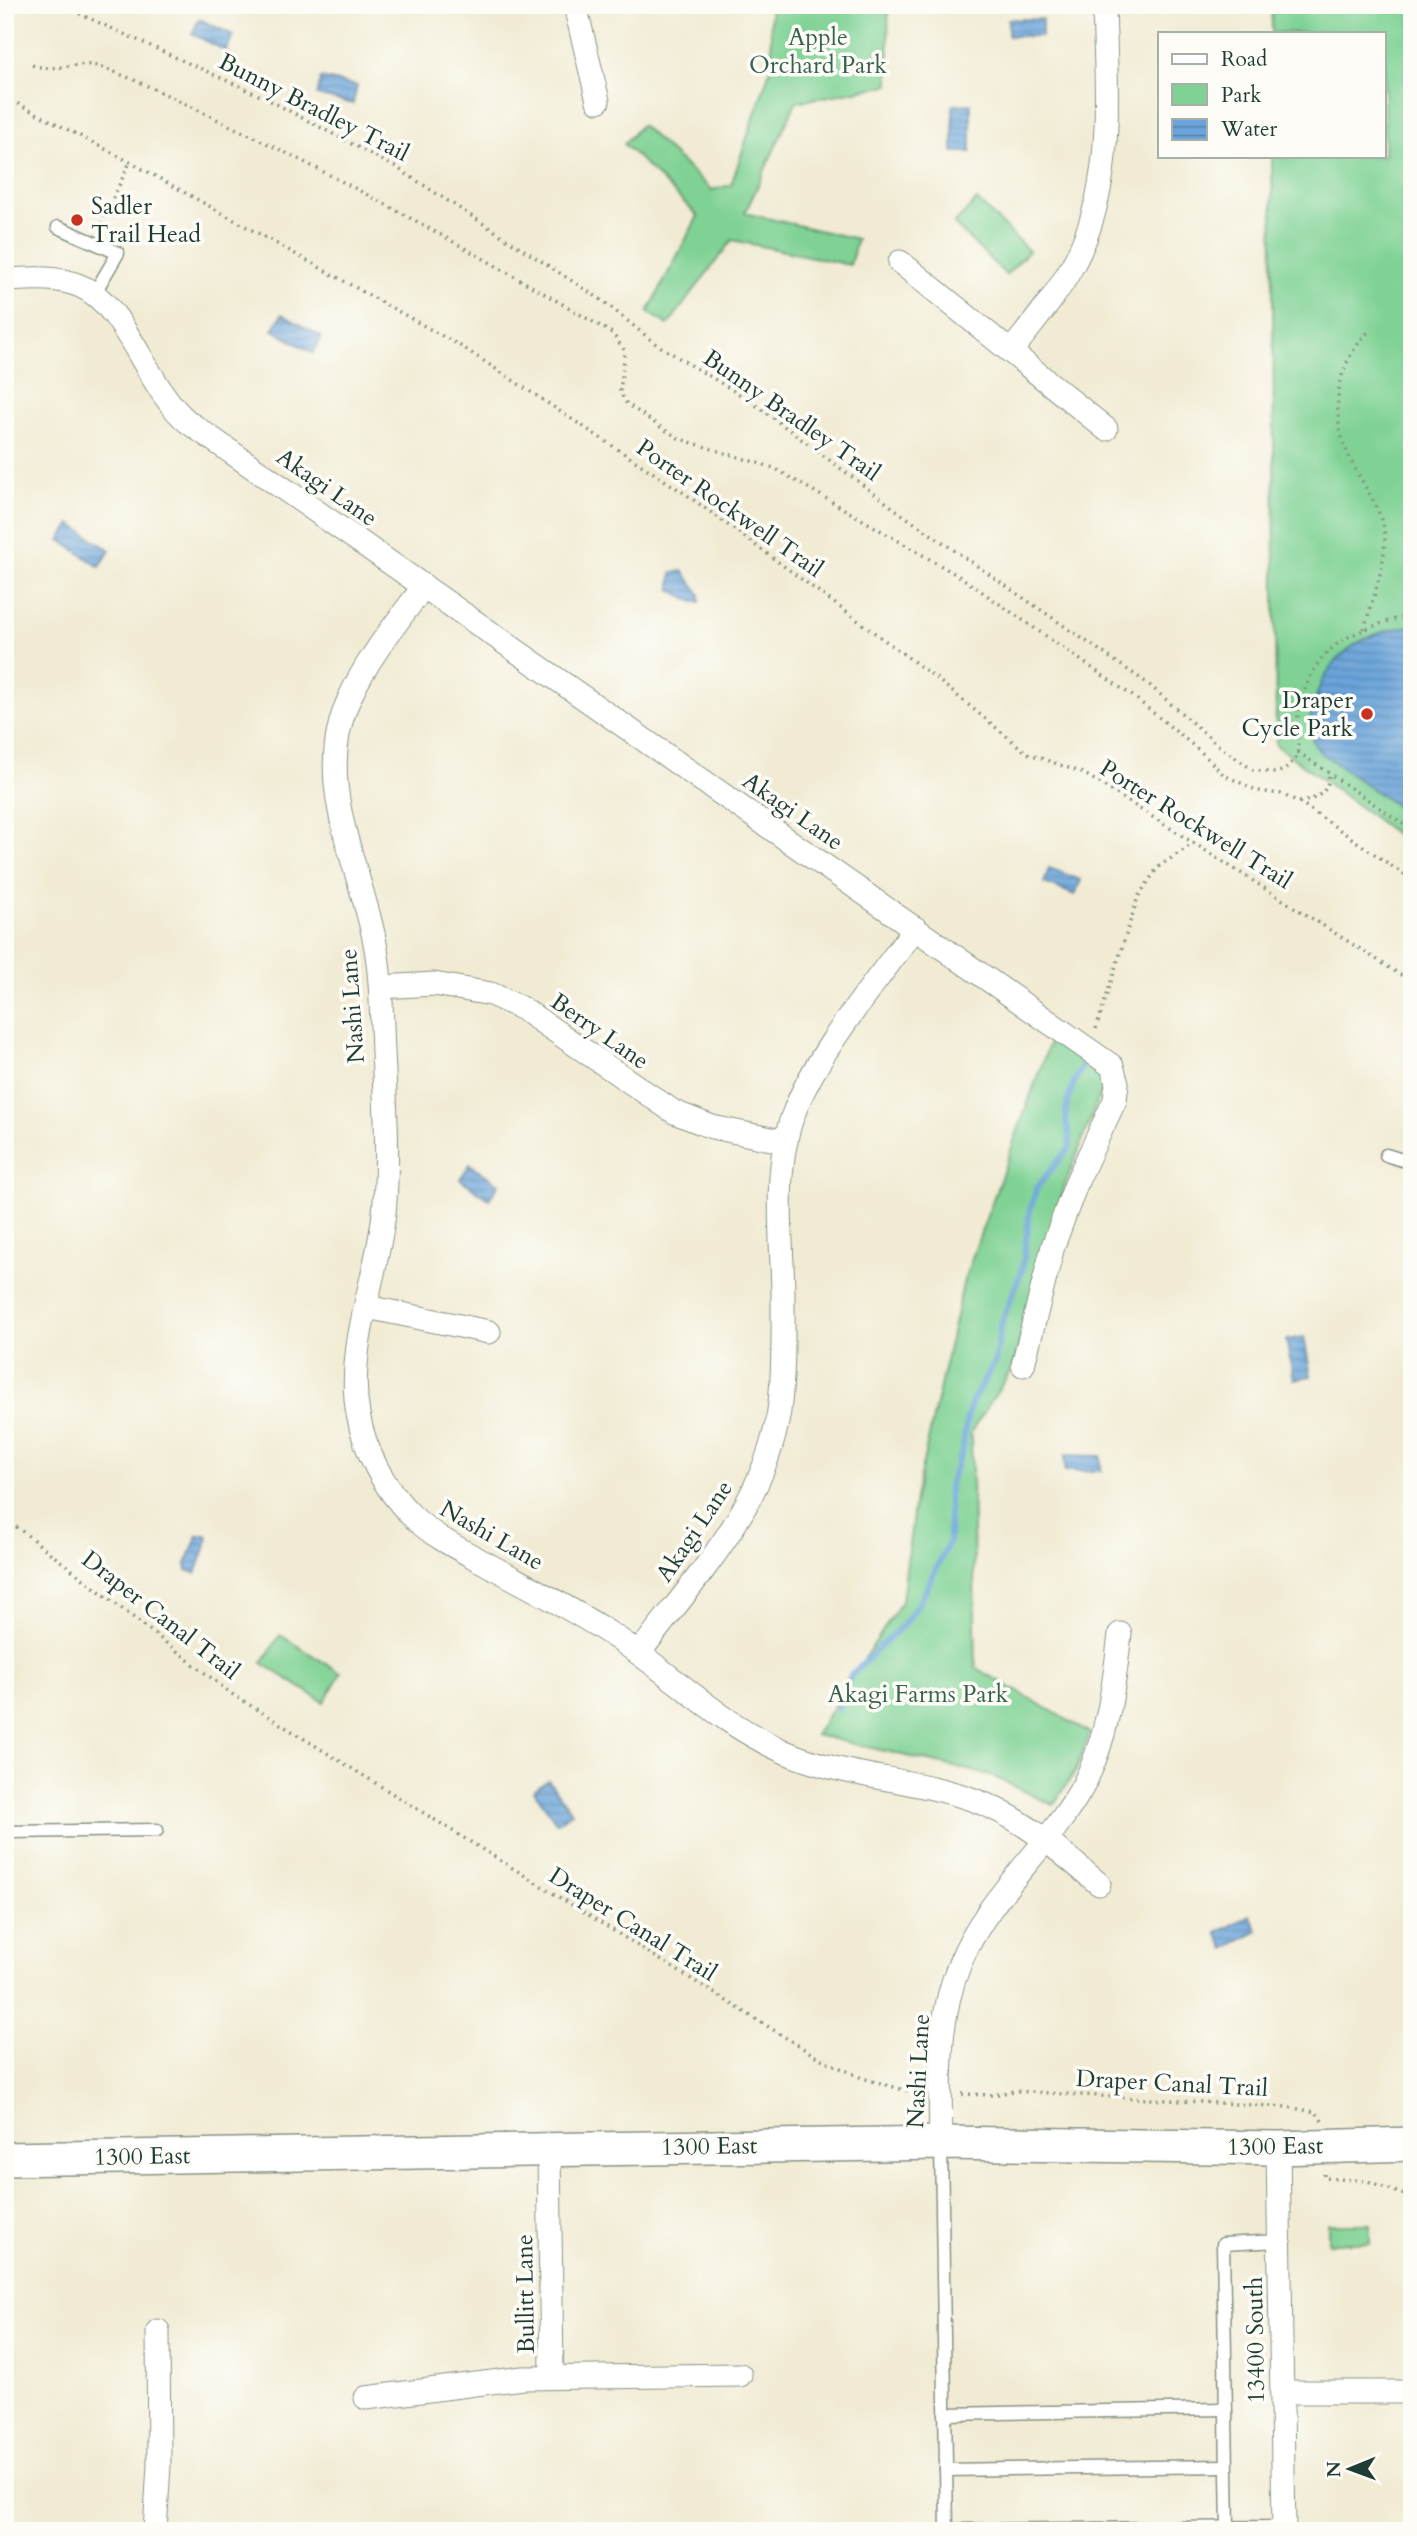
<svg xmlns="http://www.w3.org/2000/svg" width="1417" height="2536" font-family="Cardo,serif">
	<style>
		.green { fill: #7fd294; stroke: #4f8864; stroke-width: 2 }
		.water { fill: url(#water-rules); stroke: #457087; stroke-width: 2 }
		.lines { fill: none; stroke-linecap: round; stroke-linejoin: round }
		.stream { stroke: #6ba4da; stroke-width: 6 }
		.service-casing { stroke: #889484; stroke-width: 15 }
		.minor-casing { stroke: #889484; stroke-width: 25 }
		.secondary-casing { stroke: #889484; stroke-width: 36 }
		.path { stroke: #889484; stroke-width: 3.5; stroke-dasharray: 2 5; stroke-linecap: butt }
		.service { stroke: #fff; stroke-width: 12 }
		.minor { stroke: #fff; stroke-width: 23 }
		.secondary { stroke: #fff; stroke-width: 33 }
		.poi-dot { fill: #c8321e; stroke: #fdfcf7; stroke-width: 2.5 }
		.labels { text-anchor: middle; stroke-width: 7; stroke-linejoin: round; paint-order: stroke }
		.park-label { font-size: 24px; fill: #37624c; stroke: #fdfcf7 }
		.street-label { font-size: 24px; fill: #1f3d34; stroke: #fdfcf7 }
		.poi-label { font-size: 24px; fill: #1f3d34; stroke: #fdfcf7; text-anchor: start }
	</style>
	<defs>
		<pattern id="water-rules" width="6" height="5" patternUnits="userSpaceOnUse" patternTransform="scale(1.75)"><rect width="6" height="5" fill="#6ba4da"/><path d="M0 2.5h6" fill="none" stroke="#5787b2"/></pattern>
	</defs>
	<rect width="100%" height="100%" fill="#fdfcf7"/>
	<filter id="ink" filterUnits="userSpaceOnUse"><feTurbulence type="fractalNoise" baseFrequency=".0143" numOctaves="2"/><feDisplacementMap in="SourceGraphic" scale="14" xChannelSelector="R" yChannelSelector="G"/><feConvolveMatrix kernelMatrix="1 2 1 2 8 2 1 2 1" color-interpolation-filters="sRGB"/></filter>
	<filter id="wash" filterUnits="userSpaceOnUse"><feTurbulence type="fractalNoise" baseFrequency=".00686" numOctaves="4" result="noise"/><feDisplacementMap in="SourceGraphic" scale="28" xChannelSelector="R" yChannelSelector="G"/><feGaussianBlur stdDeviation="1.57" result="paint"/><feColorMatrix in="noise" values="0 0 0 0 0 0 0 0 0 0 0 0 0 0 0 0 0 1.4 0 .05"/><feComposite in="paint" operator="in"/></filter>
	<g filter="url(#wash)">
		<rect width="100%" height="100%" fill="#f1ebd3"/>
		<!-- green -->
		<g class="green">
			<polygon points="770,5 888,5 889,85 796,102 745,213 857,239 850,265 732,240 668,325 648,312 698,216 624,144 641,125 712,190 731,185 772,64"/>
			<polygon points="1271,5 1412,5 1412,846 1276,745 1272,156 1384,156 1384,33 1272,33"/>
			<polygon points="977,200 1029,251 1006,275 954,224"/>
			<polygon points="1053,1033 1103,1071 1104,1084 1064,1188 1012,1369 971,1432 976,1668 1090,1733 1076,1770 1053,1805 990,1775 815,1735 902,1601 915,1498 964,1280"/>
			<polygon points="280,1635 341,1673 324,1702 262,1663"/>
			<rect x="1328" y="2224" width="42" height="19"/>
		</g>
		<!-- water -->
		<g class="water">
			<polygon points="199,19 233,35 226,51 192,34"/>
			<rect x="1008" y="19" width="34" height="17"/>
			<polygon points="321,78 357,86 353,104 317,95"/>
			<polygon points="971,104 971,152 953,152 953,105"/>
			<polygon points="282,314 322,337 313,353 273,330"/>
			<polygon points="71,524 110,550 100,567 60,540"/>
			<polygon points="683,571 700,594 700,602 694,602 671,590 672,573"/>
			<path d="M1412,626v191l-92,-65c-12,-15 -12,-28 -7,-46 14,-50 47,-74 99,-80z"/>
			<polygon points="1049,868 1081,880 1075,895 1044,883"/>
			<polygon points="470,1164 499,1184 489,1199 460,1179"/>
			<polygon points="1304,1337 1311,1376 1294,1379 1286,1340"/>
			<polygon points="1065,1455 1101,1456 1101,1471 1065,1471"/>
			<polygon points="198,1535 207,1535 208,1540 196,1574 187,1570 186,1564"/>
			<polygon points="548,1780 572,1812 557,1823 534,1791"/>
			<polygon points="1250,1915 1258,1931 1225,1949 1217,1933"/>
		</g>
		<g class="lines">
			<!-- stream -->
			<path class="stream" d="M838,1709l13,-34 56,-54 15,-23 27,-56v-57l14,-36 3,-28 6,-20 23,-39 6,-38 21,-54 8,-60 7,-23 32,-39c3,-12 -4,-22 -3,-34 0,-17 9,-33 16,-48"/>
		</g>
	</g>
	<g filter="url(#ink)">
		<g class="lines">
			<defs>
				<g id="service">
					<polyline points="58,227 118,253 94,294"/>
					<polyline points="1386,1155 1412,1163"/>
					<polyline points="5,1832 157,1830"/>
					<polyline points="941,2143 947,2530 1284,2527"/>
					<polyline points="945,2414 1224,2409"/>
					<polyline points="946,2470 1226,2466"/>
					<polyline points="1228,2528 1223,2244 1279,2241"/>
				</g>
				<g id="minor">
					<polyline points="575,5 598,101"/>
					<polyline points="900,262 1106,429"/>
					<path d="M5,280c25,-1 51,-4 75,6 47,19 66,102 108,136l924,644 5,17 -2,17 -37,79 -25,67 -30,119"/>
					<path d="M1012,350c22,-28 45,-55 62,-87 42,-80 32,-171 30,-258"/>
					<path d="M424,586c-26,35 -56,71 -74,111 -38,82 7,160 24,241 6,29 7,58 8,88 2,62 8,125 2,187 -7,66 -38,135 -26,201 7,38 26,74 53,101 21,21 48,34 74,48 42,23 84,44 124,70 62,39 107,89 176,119 61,26 128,26 189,48 48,17 87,52 125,84"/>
					<polyline points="381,987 434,984 491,994 523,1009 674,1112 712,1127 786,1142"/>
					<polyline points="367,1307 489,1332"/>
					<path d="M640,1652c55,-74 125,-146 139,-241 5,-39 4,-78 4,-117 -1,-57 -10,-125 10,-179 23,-63 83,-132 122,-187"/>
					<path d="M941,2143c-1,-61 -5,-122 19,-180 28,-69 89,-114 124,-179 24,-47 30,-99 36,-150"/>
					<polyline points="1278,2148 1284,2531"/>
					<polyline points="549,2149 552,2376"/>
					<polyline points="1282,2392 1412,2392"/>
					<polyline points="366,2398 523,2378 740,2375"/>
					<polyline points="155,2531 159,2465 158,2331"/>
				</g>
				<polyline id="secondary" points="5,2159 941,2143 1278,2148 1412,2144"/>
			</defs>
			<!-- service casing -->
			<use href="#service" class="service-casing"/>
			<!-- minor casing -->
			<use href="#minor" class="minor-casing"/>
			<!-- secondary casing -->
			<use href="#secondary" class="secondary-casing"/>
			<!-- path -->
			<g class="path">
				<path d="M60,5l203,92 134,71 206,133 53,43 93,56 154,115 244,168 72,63 34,24 22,3 10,-3 11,-12c5,-15 -1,-32 3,-49 17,-69 52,-76 113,-95"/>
				<path d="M32,65c27,9 43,-7 72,3 46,17 91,41 135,62 128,61 250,131 373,203l13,18 -5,40 3,7 4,6 38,26 15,9 94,29 188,110 172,119 66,54 24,24 34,16 23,3 20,9 111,77"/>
				<polyline points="5,97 130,162 464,348 687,495 932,675 1027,753 1085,774 1412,982"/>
				<polyline points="98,230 130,162"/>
				<path d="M1364,629c8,-27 27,-79 19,-105 -8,-26 -26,-48 -36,-72 -18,-45 -10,-90 24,-123"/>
				<polyline points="1298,752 1412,830"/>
				<path d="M1299,802c17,-2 31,-10 30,-29"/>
				<polyline points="1096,1029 1138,897 1158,867 1194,843"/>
				<polyline points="5,1518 232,1694 817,2057 862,2078 919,2094"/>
				<polyline points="962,2094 993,2095 1014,2091 1287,2107 1316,2112 1322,2121"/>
				<polyline points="1324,2174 1324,2178 1368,2181 1412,2198"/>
			</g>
			<!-- service -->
			<use href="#service" class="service"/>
			<!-- minor -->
			<use href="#minor" class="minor"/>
			<!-- secondary -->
			<use href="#secondary" class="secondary"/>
		</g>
	</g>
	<!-- markers -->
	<g class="poi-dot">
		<circle cx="77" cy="220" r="7"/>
		<circle cx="1367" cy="714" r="7"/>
	</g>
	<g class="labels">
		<!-- park labels -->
		<g class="park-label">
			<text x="818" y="45">Apple<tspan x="818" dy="28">Orchard Park</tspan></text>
			<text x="918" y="1702">Akagi Farms Park</text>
		</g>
		<!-- street labels -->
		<g class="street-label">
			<text transform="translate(314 107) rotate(27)" y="8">Bunny Bradley Trail</text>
			<text transform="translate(792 415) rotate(35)" y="8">Bunny Bradley Trail</text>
			<text transform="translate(327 487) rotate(35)" y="8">Akagi Lane</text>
			<text transform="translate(730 508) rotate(35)" y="8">Porter Rockwell Trail</text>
			<text transform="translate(793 811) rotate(35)" y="8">Akagi Lane</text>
			<text transform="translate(1196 824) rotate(32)" y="8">Porter Rockwell Trail</text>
			<text transform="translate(352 1006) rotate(-94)" y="8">Nashi Lane</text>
			<text transform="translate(600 1031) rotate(35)" y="8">Berry Lane</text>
			<text transform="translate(694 1531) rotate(-56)" y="8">Akagi Lane</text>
			<text transform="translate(492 1535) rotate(30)" y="8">Nashi Lane</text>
			<text transform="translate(161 1615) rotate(38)" y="8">Draper Canal Trail</text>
			<text transform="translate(633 1924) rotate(32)" y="8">Draper Canal Trail</text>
			<text transform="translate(918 2071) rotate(-87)" y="8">Nashi Lane</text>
			<text transform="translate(1172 2083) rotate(3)" y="8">Draper Canal Trail</text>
			<text transform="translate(709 2146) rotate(-1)" y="8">1300 East</text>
			<text transform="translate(1275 2146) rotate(-1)" y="8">1300 East</text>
			<text transform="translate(142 2156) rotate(-1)" y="8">1300 East</text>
			<text transform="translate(525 2294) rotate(-91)" y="8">Bullitt Lane</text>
			<text transform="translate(1255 2340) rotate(-91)" y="8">13400 South</text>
		</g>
		<!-- poi labels -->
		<g class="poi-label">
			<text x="91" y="214">Sadler<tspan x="91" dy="28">Trail Head</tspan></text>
			<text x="1353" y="708" text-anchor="end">Draper<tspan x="1353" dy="28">Cycle Park</tspan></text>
		</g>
	</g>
	<!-- margin -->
	<rect width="1417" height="2536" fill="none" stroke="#fdfcf7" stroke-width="28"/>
	<!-- legend -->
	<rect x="1158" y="32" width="228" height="126" fill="#fdfcf7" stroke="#a4b0a9" stroke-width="2"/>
	<rect x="1172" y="54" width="35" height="10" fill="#ffffff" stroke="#a4b0a9" stroke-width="2"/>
	<text x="1221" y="66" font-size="21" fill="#1f3d34">Road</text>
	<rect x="1172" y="84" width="35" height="21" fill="#7fd294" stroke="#a4b0a9" stroke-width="2"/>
	<text x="1221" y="102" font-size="21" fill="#1f3d34">Park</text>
	<rect x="1172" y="119" width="35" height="21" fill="url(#water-rules)" stroke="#a4b0a9" stroke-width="2"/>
	<text x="1221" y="136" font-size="21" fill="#1f3d34">Water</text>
	<!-- north arrow -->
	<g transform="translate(1350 2469) rotate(269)" stroke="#fdfcf7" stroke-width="5" paint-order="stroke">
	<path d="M0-5L12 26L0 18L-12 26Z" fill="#1f3d34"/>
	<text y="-10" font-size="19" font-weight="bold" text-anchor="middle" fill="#1f3d34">N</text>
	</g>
</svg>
